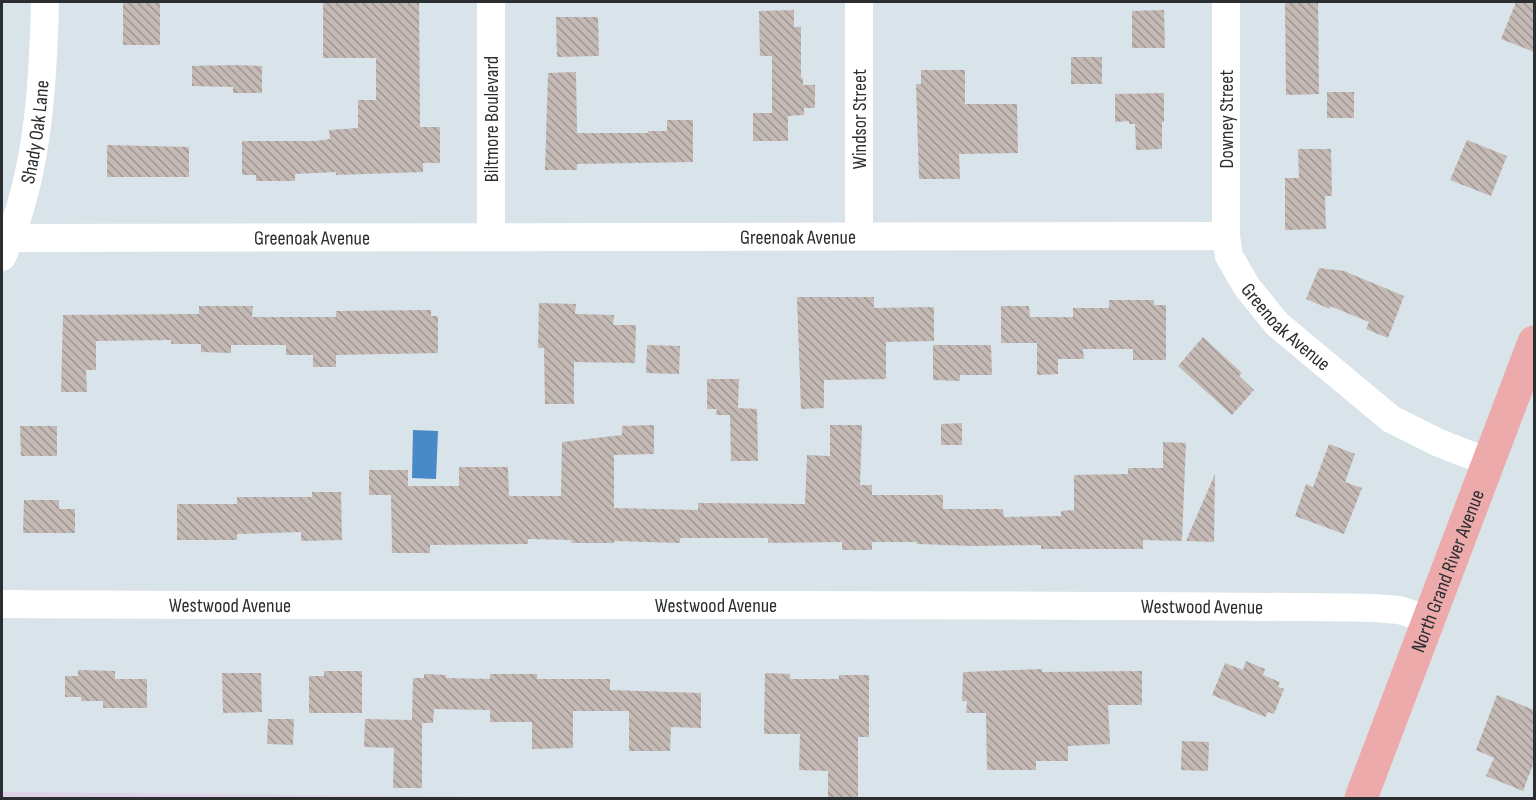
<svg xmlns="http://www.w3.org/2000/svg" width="1536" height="800" font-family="'Sofia Sans Condensed',sans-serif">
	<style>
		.commercial { fill: #ded2e6 }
		.water { fill: #4889c7 }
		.building { fill: url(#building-back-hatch) }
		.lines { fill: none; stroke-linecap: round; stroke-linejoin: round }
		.street { stroke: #fff; stroke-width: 28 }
		.primary { stroke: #ecaaab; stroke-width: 33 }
		.labels { text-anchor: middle; stroke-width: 6; stroke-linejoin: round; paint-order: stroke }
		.street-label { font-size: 20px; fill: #2a2e30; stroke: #fff }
	</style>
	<defs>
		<pattern id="building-back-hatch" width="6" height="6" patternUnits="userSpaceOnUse" patternTransform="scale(1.5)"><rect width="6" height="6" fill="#c4b9b5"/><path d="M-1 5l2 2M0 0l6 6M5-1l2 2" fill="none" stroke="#9f9794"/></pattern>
	</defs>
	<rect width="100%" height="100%" fill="#d9e3ea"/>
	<!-- commercial -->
	<polygon class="commercial" points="2,792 586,798 2,798"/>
	<!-- water -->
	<polygon class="water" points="413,430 438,431 436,479 412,478"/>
	<!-- building -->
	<g class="building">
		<rect x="123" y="2" width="37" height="43"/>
		<polygon points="323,2 419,2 420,127 440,127 440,163 423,163 423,172 336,175 336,172 295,174 295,181 256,181 256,175 242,175 242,141 316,141 330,139 329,130 358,128 358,100 376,100 376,58 323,58"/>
		<polygon points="1285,2 1318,2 1319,94 1286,95"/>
		<polygon points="1516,2 1534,2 1534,52 1501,39"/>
		<polygon points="794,10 794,27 801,27 801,78 803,78 803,85 815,85 815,108 804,108 804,115 788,116 788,141 753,141 753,113 772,113 772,56 760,56 759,11"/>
		<polygon points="1164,10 1165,48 1132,48 1132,11"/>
		<polygon points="556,17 598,17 599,56 557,57"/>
		<rect x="1071" y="57" width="31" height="27"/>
		<polygon points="234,65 262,66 262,93 233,93 233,87 192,86 192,66"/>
		<polygon points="921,70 965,70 965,104 1017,104 1018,153 959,154 960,179 919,179 916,84 921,84"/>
		<polygon points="576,72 577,133 648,133 648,131 667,131 667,120 693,120 693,162 577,164 577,170 545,170 548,73"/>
		<rect x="1327" y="92" width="27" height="26"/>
		<polygon points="1164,93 1164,122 1162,122 1162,149 1136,150 1135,124 1129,124 1129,121 1115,122 1115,94"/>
		<polygon points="1467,140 1507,156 1491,196 1450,180"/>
		<polygon points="107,145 189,147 189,177 107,177"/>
		<polygon points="1298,149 1331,149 1332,196 1325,196 1326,229 1285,230 1285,178 1299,178"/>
		<polygon points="1319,268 1344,271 1404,296 1388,338 1366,329 1369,322 1330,306 1330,309 1306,299"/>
		<polygon points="797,297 874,297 874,308 934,307 934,341 886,342 886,379 824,380 824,408 801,409"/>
		<polygon points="1109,300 1154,300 1154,305 1166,305 1166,360 1133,360 1133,349 1083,349 1084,359 1058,359 1058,374 1037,375 1037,343 1001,343 1001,306 1029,306 1030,317 1073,317 1073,308 1109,308"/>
		<polygon points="539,303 576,304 575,314 614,315 613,325 636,325 635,363 574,362 574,404 545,404 544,348 538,348"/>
		<polygon points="199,306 253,306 252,317 336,317 336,311 431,310 431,316 438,316 438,353 336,355 336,367 313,367 313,355 286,355 286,345 231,345 231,353 201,352 201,344 171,344 171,340 96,341 96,370 86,370 87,392 61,392 63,315 199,314"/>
		<polygon points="1203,337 1242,373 1239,376 1254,390 1232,415 1178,366"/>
		<polygon points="647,345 680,346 679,374 646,373"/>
		<polygon points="933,345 991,345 992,375 960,375 960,381 933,380"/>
		<polygon points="707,379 739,379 738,408 757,409 758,461 731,461 730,415 716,415 717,409 707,409"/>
		<polygon points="962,423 962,445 941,445 941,424"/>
		<polygon points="654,425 654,454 614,455 614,508 698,510 698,503 805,504 807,455 830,456 830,425 862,425 860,485 872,485 872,495 943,495 943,509 1003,509 1004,517 1061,516 1061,511 1074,510 1074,475 1128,474 1128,468 1163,468 1163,442 1186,443 1182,541 1143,540 1143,549 1041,549 1041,545 973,546 917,544 917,542 872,542 872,550 842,550 842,542 768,543 768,538 680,538 680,543 614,541 614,543 571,543 572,540 528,539 528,544 430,545 430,553 392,553 391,495 369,495 369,470 408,470 408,486 459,486 459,467 508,467 509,496 561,496 562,442 622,435 622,426"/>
		<polygon points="20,426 57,426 57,456 21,456"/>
		<polygon points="1329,444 1355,454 1345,482 1362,488 1344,534 1295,516 1306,484 1313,487"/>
		<polygon points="1215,474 1214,542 1186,541"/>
		<polygon points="312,492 341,492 342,540 301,541 301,532 237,534 237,540 177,540 177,504 237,504 237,497 312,497"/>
		<polygon points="24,500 59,500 59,509 75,509 75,533 23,533"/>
		<polygon points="1246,661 1265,669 1263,675 1280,682 1278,687 1284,689 1274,714 1268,712 1265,717 1212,695 1225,663 1243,670"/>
		<polygon points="1042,669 1042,672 1142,671 1142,705 1108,705 1110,744 1068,746 1068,761 1036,761 1036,770 987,770 986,713 966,713 967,701 962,701 963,672"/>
		<polygon points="78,670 115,671 115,679 147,679 147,708 103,708 103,701 81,701 81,697 65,697 65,676 78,676"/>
		<polygon points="324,671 362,671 362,713 309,713 309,676 324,676"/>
		<polygon points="222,673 261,673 262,712 223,713"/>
		<polygon points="765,673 790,674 790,679 839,679 839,675 869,675 869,737 858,737 858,798 828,798 828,771 799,770 800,734 764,734"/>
		<polygon points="424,674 446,675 446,678 490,679 490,674 537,674 537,679 610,679 610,690 701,693 701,728 671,727 670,751 629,751 629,711 573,711 573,748 532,749 532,722 490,722 490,710 434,709 433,723 422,723 422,788 393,788 394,748 364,747 365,719 412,720 413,678 424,678"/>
		<polygon points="1497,695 1534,710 1534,762 1523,791 1486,776 1494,758 1476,750"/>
		<polygon points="268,719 294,719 293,745 267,744"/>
		<polygon points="1182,741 1209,742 1208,771 1181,770"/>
	</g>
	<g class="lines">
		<!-- street -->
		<g class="street">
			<polyline points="1226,2 1226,236"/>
			<polyline points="859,236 859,2"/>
			<polyline points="491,237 491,2"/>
			<path id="s1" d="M10,238l1216,-2 3,20 18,31 30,37 114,95 48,24 49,19"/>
			<path id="s2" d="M2,257c36,-79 41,-170 43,-255"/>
			<path id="s3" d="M2,604c457,3 915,-2 1372,4l25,2 29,9"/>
		</g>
		<!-- primary -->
		<path class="primary" id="s4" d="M1361,798l173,-456"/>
	</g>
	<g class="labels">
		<!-- street labels -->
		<g class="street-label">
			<text transform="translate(491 119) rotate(-90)" y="7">Biltmore Boulevard</text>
			<text transform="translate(859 119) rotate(-90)" y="7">Windsor Street</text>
			<text transform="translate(1226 119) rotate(-90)" y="7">Downey Street</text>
			<text dy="7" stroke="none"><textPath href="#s2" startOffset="130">Shady Oak Lane</textPath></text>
			<text dy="7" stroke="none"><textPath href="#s1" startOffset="788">Greenoak Avenue</textPath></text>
			<text dy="7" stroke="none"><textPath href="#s1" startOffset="302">Greenoak Avenue</textPath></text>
			<text dy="7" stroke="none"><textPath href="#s1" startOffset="1328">Greenoak Avenue</textPath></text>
			<text dy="7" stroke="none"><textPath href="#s4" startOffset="243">North Grand River Avenue</textPath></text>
			<text dy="7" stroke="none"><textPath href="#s3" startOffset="714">Westwood Avenue</textPath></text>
			<text dy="7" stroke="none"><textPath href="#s3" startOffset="228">Westwood Avenue</textPath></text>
			<text dy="7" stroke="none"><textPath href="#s3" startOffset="1200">Westwood Avenue</textPath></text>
		</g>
	</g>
	<!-- border -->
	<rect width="1536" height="800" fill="none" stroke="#2a2e30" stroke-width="6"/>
</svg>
